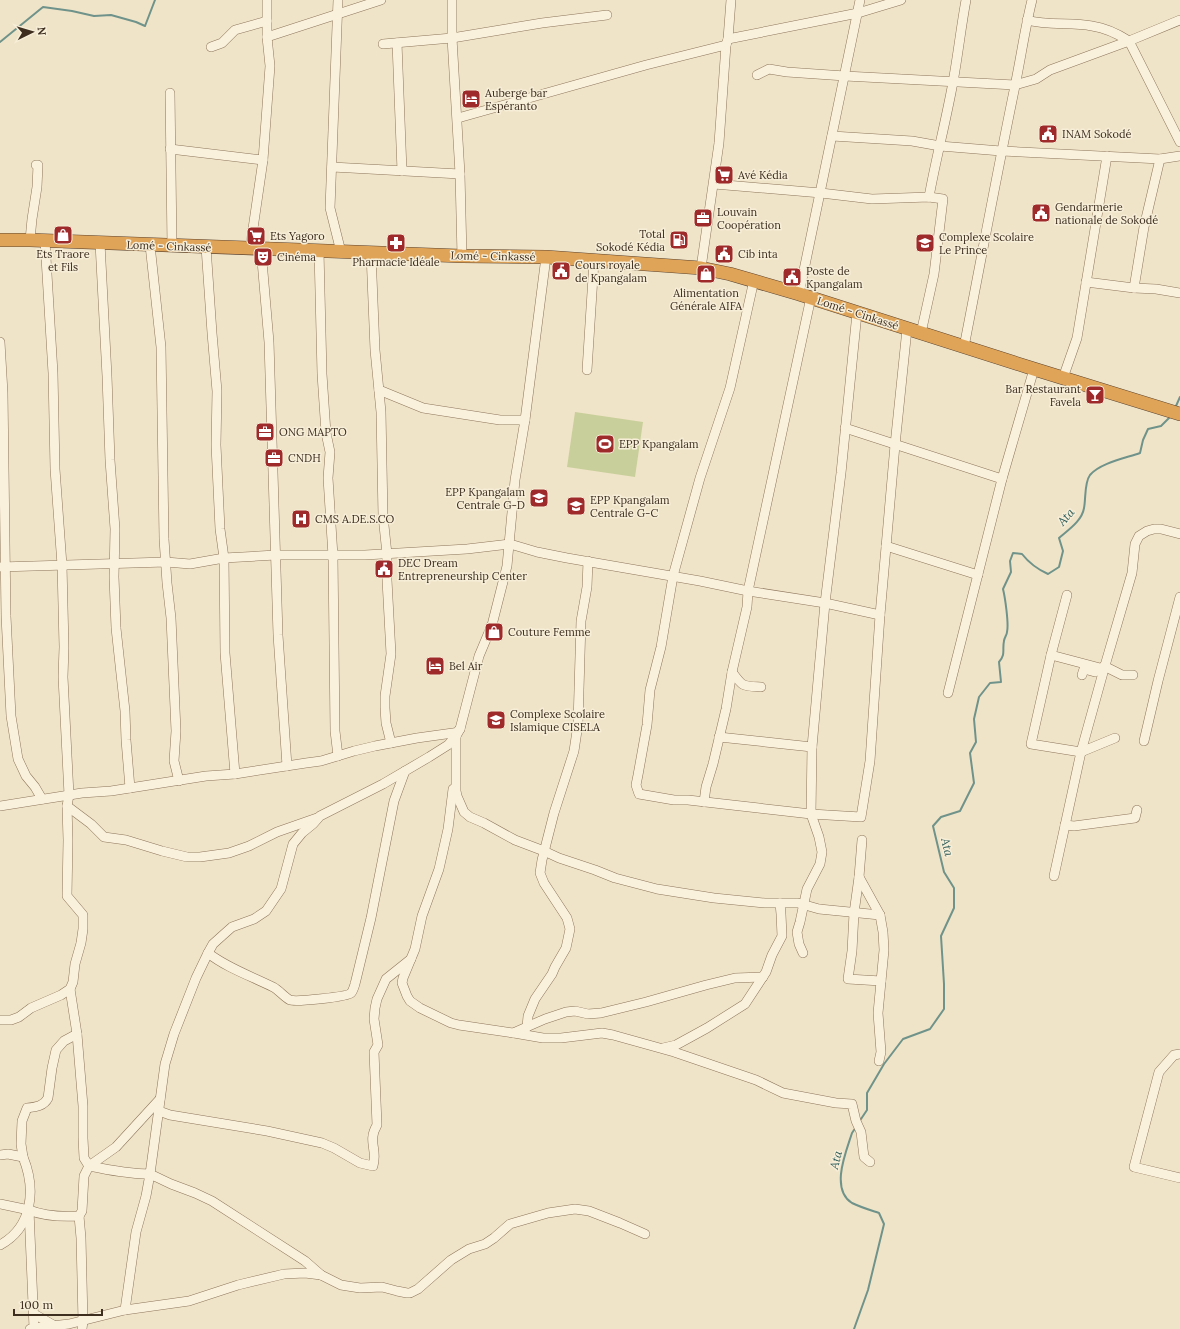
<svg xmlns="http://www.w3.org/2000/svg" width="1180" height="1329" font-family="Lora,serif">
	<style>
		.green { fill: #c9cf9b }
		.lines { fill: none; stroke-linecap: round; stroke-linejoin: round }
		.stream { stroke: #6f938a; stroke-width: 2 }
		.minor-casing { stroke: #8d765c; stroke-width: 10 }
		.highway-casing { stroke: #5b4430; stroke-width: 14 }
		.minor { stroke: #faf1dc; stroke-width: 9 }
		.highway { stroke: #e0a458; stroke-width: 13 }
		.labels { text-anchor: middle; stroke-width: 3; stroke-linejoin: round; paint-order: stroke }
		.poi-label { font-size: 11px; fill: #3d2e20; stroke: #f7eed8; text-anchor: start }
		.street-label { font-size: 11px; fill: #3d2e20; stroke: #f7eed8 }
		.water-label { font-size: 12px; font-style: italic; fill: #2f5d5a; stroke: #f7eed8 }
	</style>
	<rect width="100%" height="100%" fill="#f0e4c8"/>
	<!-- green -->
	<polygon class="green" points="575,412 643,422 635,477 567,467"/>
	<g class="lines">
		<!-- stream -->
		<g class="stream">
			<polyline points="0,42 43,7 72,11 94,16 111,15 136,22 145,26 155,0"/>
			<polyline points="1176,406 1180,397"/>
			<path d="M859,1122l8,-12v-17l17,-29 19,-25 27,-10 14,-20v-25l-3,-48 13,-28v-20l-10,-16 -11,-46 8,-9 19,-6 14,-28 -4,-30 6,-11 -2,-23 5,-22 11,-14 11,-1 -2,-20c7,-8 3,-12 5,-21 0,-3 3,-6 3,-9 2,-8 -2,-35 -4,-43l8,-17 -1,-11 3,-8 9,1c7,9 15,15 26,20l11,-7 4,-16 -4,-13c9,-8 23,-17 25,-30 2,-9 0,-25 6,-33 10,-12 36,-17 50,-22l3,-13 5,-11 13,-3 9,-9"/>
			<path d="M854,1329l14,-39 16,-66 -5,-11c-9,-3 -19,-6 -27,-10 -22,-14 -6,-51 0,-70l4,-6"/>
		</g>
		<defs>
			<g id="minor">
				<polyline points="338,0 330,208 341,252"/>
				<polyline points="452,0 452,38 460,174 462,256"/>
				<path d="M1027,20c21,6 44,2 65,6 14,2 26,8 37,15l51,101"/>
				<polyline points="267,37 381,0"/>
				<polyline points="728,39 858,13 901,0"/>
				<polyline points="397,43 402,171"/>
				<polyline points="383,44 452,38 542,23 607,15"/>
				<polyline points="211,47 222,43 235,30 267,21"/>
				<polyline points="757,75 769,69 787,72 845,76 1015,85 1036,79 1050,70 1129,41 1180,20"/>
				<polyline points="170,93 172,246"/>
				<polyline points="458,118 646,65 726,45"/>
				<polyline points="832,136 912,141 940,146 1001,151 1160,159 1180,156"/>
				<polyline points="170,149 263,160"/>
				<polyline points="332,167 460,174"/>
				<polyline points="714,184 821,193 872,199 929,197 943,199 934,274 921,333"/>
				<path d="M929,197c7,-39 17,-76 24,-115 5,-27 8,-55 13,-82"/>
				<polyline points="30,240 32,219 37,187 38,165 36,165"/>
				<polyline points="100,243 107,376 110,460 115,529 114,577 116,628 125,711 126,740 130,788"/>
				<polyline points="150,245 161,347 164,539 167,583 171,618 176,731 174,761 179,781"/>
				<polyline points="206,247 212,333 217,391 216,445 220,529 224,558 225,653 235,774"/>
				<polyline points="250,249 263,160 270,66 267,37 267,0"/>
				<polyline points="261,249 269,342 278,635 287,766"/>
				<polyline points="319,251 322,374 326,433 330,452 328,478 333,556 335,731 338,756"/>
				<polyline points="371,253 375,350 381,412 383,516 387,554 387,580 391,654 385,696 385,708 386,723 391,743"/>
				<polyline points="701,268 719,143 726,45 728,39 731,0"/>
				<polyline points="754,280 730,388 700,478 673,576 661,647 650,690 647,725 638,775 636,785 639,794 674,800 688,800 811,814 861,817 870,761 880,615 895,445 907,329"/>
				<polyline points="1086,282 1134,288 1156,289 1180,293"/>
				<polyline points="1134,288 1144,227 1160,159"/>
				<polyline points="799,294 860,0"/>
				<polyline points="0,342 3,393 6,616 11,716 18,759 26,776 35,787 42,799"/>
				<path d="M964,347c17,-87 33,-174 51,-261 6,-29 10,-58 17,-86"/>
				<polyline points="587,370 594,261"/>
				<polyline points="1063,378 1077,338 1107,156"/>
				<polyline points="379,390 423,408 500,420 525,420"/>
				<polyline points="845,428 1002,479"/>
				<polyline points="886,546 978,575"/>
				<polyline points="0,567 166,562 190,564 224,558 276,555 365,555 467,549 510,544 537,552 567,558 700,581 748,591 825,603 880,615"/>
				<polyline points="1067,595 1051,655 1031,744 1081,752 1115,738"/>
				<polyline points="1051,655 1104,669"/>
				<polyline points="1104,666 1122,675 1133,675"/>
				<path d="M732,672c11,15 10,14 29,15"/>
				<polyline points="1082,675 1084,669 1095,672"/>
				<polyline points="948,693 1002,479 1034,369"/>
				<polyline points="456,736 456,791 457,796 464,812 470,817 484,823 515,840 544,851 559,858 595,870 615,878 657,889 714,898 765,903 798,903 819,909 880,915 883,932 884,950 878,1013 881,1052 879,1061"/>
				<polyline points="719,737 812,747"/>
				<polyline points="1144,741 1158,681 1180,597"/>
				<polyline points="453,789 448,829 439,869 422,916 415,949 403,978 402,983 407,996 410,1001 420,1008 451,1023 459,1025 513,1033 545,1019 566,1012 575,1011 588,1014 601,1013 646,1002 706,985 735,978 763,977"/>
				<polyline points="704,802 706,787 713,764 726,709 732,672 747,607 748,591 811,297"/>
				<polyline points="0,806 82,793 111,791 206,776 235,774 306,763 321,761 354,751 375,746 417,738 453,733 457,732 460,729"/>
				<polyline points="67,806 91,824 104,837 126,840 162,851 187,857 200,857 229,853 249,846 277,832 317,818"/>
				<polyline points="1065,825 1074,826 1135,818 1137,810"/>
				<polyline points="862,840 859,877 854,913 852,951 848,979 881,981"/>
				<polyline points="1054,876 1081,752 1104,669 1132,573 1135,544 1139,536 1147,531 1154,529 1161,529 1180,534"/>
				<polyline points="859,877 880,915"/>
				<path d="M208,953c19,15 43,23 65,34 6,3 11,10 17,13 6,2 57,-3 61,-7 2,-2 3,-6 4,-9l16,-66 23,-117 11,-30"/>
				<polyline points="803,953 799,944 797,932 800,922 807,889 820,864 822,852 819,837 811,814 812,747 825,603 841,473 857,313"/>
				<polyline points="70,989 77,1034 83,1106 83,1138 84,1158 89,1166 116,1147 160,1099"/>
				<polyline points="0,1020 11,1020 19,1017 31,1008 61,995 70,989 73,982 75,964 81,943 83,929 83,915 67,896 68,840 67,806 69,795 63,677 64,647 62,565 55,469 53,373 45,241"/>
				<polyline points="527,1027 528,1016 535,999 552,974 555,967 566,948 570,929 567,918 544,883 540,873 542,860 554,813 574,751 578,724 581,621 587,587 588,561"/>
				<polyline points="514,1033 543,1038 561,1038 602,1033 613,1035 674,1052 756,1080 783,1093 836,1103 852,1104 856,1121 861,1132 864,1157 870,1162"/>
				<polyline points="663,1048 676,1045 707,1028 745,1004 766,972 772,955 782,936 781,914 780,903"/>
				<polyline points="1180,1054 1174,1055 1159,1072 1134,1167 1180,1178"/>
				<path d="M159,1111l11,4 97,16 55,12 12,5 26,15 13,3c5,-17 -6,-24 4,-41l-3,-73 4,-7 -4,-26 1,-11 2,-9 9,-20 25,-20"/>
				<path d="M0,1155l8,-1 15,3c13,32 10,70 -23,88"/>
				<path d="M23,1157l-2,-13 1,-23 5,-13c9,-1 17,-2 21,-10l4,-30 4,-18 8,-9 13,-7"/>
				<polyline points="0,1204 29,1210"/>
				<polyline points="79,1216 81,1238 83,1321 82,1329"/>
				<polyline points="125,1310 136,1232 146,1196 150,1174 171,1184 195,1193 212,1201 305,1261 321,1275 341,1285 360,1288 382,1287 397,1291 407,1293 410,1293 418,1289 451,1260 469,1249 485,1244 494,1238 510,1224 548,1213 575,1209 589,1211 620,1223 645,1234"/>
				<polyline points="34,1314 55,1326"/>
				<polyline points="34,1328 69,1324 125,1310 189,1301 238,1285 284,1274 305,1273 321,1275"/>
				<path d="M30,1329l4,-1 -5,-118c15,6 33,7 50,6l3,-5 2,-35 5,-10c20,4 40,8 61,8l15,-110 9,-30 22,-56 12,-25 5,-9 10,-9 9,-8 22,-8 12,-8 15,-22 12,-45 9,-11 11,-9 7,-8 63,-32 46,-27 19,-12 8,-9 4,-7 19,-73 13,-31 15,-59 8,-86 10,-60 21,-163"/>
			</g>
			<polyline id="highway" points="0,240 30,240 462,256 546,257 701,268 730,274 799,294 1034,369 1180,414"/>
		</defs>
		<!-- minor casing -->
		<use href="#minor" class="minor-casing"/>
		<!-- highway casing -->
		<use href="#highway" class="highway-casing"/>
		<!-- minor -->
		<use href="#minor" class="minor"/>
		<!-- highway -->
		<use href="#highway" class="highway"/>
	</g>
	<!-- icons -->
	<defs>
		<symbol id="hotel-square" viewBox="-11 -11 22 22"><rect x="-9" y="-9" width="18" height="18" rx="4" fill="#9e2a2b" stroke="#f7eed8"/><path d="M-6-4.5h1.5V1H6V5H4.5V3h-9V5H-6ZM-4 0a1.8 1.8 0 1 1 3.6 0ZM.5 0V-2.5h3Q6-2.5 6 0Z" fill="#fff"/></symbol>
		<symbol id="civic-square" viewBox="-11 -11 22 22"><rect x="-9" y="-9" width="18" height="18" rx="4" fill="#9e2a2b" stroke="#f7eed8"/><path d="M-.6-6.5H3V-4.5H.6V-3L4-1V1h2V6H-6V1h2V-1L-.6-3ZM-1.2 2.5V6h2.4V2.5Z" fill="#fff"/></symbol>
		<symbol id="supermarket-square" viewBox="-11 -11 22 22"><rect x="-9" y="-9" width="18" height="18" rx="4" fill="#9e2a2b" stroke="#f7eed8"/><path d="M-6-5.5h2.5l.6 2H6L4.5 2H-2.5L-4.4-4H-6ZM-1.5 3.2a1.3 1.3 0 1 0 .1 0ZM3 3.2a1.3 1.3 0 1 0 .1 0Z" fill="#fff"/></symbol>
		<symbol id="office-square" viewBox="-11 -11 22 22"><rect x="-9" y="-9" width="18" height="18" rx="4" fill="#9e2a2b" stroke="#f7eed8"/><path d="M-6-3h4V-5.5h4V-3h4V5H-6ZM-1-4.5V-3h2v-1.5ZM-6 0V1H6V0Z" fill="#fff"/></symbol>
		<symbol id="shop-square" viewBox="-11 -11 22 22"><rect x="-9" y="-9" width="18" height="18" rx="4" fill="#9e2a2b" stroke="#f7eed8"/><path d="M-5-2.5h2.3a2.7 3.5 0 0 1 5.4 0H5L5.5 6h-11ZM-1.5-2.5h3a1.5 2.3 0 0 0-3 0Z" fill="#fff"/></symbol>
		<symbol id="fuel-square" viewBox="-11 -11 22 22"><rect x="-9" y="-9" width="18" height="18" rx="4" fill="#9e2a2b" stroke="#f7eed8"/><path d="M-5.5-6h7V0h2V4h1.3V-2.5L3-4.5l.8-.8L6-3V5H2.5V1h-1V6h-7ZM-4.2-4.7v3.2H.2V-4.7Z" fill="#fff"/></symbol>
		<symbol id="pharmacy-square" viewBox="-11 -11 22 22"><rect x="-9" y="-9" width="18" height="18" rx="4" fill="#9e2a2b" stroke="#f7eed8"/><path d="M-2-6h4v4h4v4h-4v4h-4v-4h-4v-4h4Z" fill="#fff"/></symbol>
		<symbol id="school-square" viewBox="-11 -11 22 22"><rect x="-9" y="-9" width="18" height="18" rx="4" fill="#9e2a2b" stroke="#f7eed8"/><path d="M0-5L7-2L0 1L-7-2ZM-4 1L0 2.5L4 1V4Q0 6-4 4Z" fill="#fff"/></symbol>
		<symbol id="theatre-square" viewBox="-11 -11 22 22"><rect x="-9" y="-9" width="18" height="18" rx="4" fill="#9e2a2b" stroke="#f7eed8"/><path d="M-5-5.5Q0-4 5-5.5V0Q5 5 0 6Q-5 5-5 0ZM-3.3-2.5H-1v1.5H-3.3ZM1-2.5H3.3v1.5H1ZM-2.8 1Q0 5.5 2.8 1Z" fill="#fff"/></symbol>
		<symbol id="bar-square" viewBox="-11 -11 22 22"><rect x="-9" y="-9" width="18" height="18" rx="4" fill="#9e2a2b" stroke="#f7eed8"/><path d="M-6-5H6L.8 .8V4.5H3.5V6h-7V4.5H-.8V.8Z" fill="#fff"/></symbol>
		<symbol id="stadium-square" viewBox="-11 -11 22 22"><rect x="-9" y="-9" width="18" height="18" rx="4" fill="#9e2a2b" stroke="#f7eed8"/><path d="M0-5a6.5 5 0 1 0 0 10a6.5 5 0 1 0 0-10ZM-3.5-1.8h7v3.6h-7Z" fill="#fff"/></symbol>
		<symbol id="hospital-square" viewBox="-11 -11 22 22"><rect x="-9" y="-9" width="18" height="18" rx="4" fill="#9e2a2b" stroke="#f7eed8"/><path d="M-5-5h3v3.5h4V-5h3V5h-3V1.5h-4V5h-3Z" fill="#fff"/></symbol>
	</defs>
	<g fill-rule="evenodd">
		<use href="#hotel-square" x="460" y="88" width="22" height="22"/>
		<use href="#civic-square" x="1037" y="123" width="22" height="22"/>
		<use href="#supermarket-square" x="713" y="164" width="22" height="22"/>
		<use href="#civic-square" x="1030" y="202" width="22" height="22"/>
		<use href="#office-square" x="692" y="207" width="22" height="22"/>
		<use href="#shop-square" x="52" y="224" width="22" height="22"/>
		<use href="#supermarket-square" x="245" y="225" width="22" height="22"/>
		<use href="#fuel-square" x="668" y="229" width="22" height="22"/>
		<use href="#pharmacy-square" x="385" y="232" width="22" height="22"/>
		<use href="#school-square" x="914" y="232" width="22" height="22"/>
		<use href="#civic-square" x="713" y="243" width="22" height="22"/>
		<use href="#theatre-square" x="252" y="246" width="22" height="22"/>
		<use href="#civic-square" x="550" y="260" width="22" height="22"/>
		<use href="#shop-square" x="695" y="263" width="22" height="22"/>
		<use href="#civic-square" x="781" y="266" width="22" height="22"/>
		<use href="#bar-square" x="1084" y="384" width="22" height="22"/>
		<use href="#office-square" x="254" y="421" width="22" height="22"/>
		<use href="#stadium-square" x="594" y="433" width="22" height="22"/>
		<use href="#office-square" x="263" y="447" width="22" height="22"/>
		<use href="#school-square" x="528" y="487" width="22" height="22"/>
		<use href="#school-square" x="565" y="495" width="22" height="22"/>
		<use href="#hospital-square" x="290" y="508" width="22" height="22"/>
		<use href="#civic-square" x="373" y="558" width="22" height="22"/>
		<use href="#shop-square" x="483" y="621" width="22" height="22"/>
		<use href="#hotel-square" x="424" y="655" width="22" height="22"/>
		<use href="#school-square" x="485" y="709" width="22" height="22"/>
	</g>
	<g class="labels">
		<!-- poi labels -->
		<g class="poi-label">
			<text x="485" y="97">Auberge bar<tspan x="485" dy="13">Espéranto</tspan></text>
			<text x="1062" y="138">INAM Sokodé</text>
			<text x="738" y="179">Avé Kédia</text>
			<text x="1055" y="211">Gendarmerie<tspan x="1055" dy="13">nationale de Sokodé</tspan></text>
			<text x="717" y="216">Louvain<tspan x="717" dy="13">Coopération</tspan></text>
			<text x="665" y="238" text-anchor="end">Total<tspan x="665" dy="13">Sokodé Kédia</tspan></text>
			<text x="270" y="240">Ets Yagoro</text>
			<text x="939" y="241">Complexe Scolaire<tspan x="939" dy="13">Le Prince</tspan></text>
			<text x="63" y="258" text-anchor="middle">Ets Traore<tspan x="63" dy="13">et Fils</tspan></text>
			<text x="738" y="258">Cib inta</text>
			<text x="277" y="261">Cinéma</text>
			<text x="396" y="266" text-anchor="middle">Pharmacie Idéale</text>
			<text x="575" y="269">Cours royale<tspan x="575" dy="13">de Kpangalam</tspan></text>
			<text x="806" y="275">Poste de<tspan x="806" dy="13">Kpangalam</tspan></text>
			<text x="706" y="297" text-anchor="middle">Alimentation<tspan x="706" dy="13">Générale AIFA</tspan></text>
			<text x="1081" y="393" text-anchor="end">Bar Restaurant<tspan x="1081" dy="13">Favela</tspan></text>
			<text x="279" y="436">ONG MAPTO</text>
			<text x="619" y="448">EPP Kpangalam</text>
			<text x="288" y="462">CNDH</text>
			<text x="525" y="496" text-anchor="end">EPP Kpangalam<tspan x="525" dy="13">Centrale G-D</tspan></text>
			<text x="590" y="504">EPP Kpangalam<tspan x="590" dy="13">Centrale G-C</tspan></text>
			<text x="315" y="523">CMS A.DE.S.CO</text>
			<text x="398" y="567">DEC Dream<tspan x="398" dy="13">Entrepreneurship Center</tspan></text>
			<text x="508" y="636">Couture Femme</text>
			<text x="449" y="670">Bel Air</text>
			<text x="510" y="718">Complexe Scolaire<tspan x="510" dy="13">Islamique CISELA</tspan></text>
		</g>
		<!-- street labels -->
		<g class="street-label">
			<text transform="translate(169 246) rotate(2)" y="4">Lomé - Cinkassé</text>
			<text transform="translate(493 256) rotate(1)" y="4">Lomé - Cinkassé</text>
			<text transform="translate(858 313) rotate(18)" y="4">Lomé - Cinkassé</text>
		</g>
		<!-- water labels -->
		<g class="water-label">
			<text transform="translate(1066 517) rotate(-49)" y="4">Ata</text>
			<text transform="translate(947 847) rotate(77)" y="4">Ata</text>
			<text transform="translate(836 1160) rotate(-75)" y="4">Ata</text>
		</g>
	</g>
	<!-- north arrow -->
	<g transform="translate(32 32) rotate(85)" stroke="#f7eed8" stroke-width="3" paint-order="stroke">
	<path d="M0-3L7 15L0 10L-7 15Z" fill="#3d2e20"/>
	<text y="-6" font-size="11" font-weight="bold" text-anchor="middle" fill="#3d2e20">N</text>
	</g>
	<!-- scale -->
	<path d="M14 1309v6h88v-6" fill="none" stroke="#3d2e20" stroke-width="2"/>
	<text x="20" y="1309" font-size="12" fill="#3d2e20" stroke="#f7eed8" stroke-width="3" paint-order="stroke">100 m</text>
</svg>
